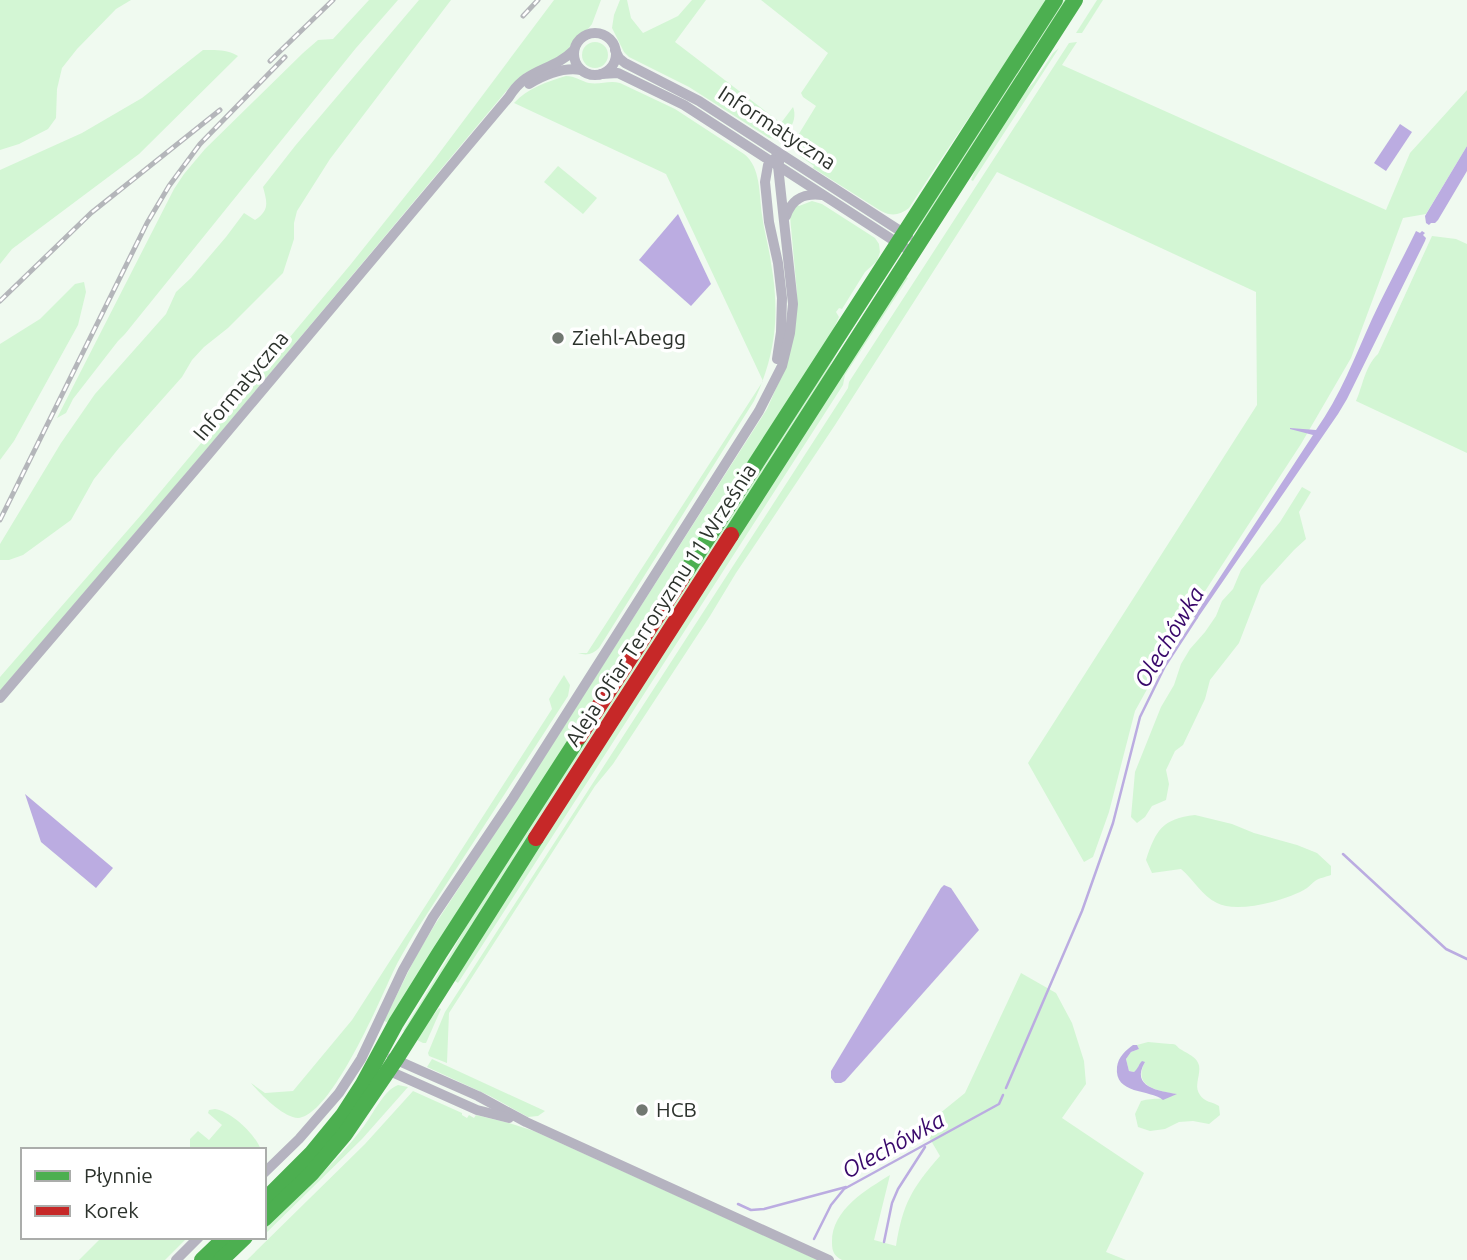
<svg xmlns="http://www.w3.org/2000/svg" width="1467" height="1260" font-family="Ubuntu,sans-serif">
	<style>
		.green { fill: #d3f6d4 }
		.water { fill: #bbace1 }
		.lines { fill: none; stroke-linecap: round; stroke-linejoin: round }
		.stream { stroke: #bbace1; stroke-width: 2.5 }
		.street { stroke: #b5b3c0; stroke-width: 10 }
		.fast { stroke: #4caf50; stroke-width: 16 }
		.jam { stroke: #c62828; stroke-width: 16 }
		.rail-casing { stroke: #b4b6ba; stroke-width: 5 }
		.rail { stroke: #fff; stroke-width: 2.5; stroke-dasharray: 8; stroke-linecap: butt }
		.poi-dot { fill: #717871; stroke: #fff; stroke-width: 2.5 }
		.labels { text-anchor: middle; stroke-width: 7; stroke-linejoin: round; paint-order: stroke }
		.street-label { font-size: 21px; fill: #2c322c; stroke: #fff }
		.poi-label { font-size: 21px; fill: #2c322c; stroke: #fff; text-anchor: start }
		.water-label { font-size: 23px; font-style: italic; fill: #39086b; stroke: #fff }
	</style>
	<rect width="100%" height="100%" fill="#f0faf0"/>
	<!-- green -->
	<g class="green">
		<polygon points="0,0 131,0 116,9 77,49 62,68 57,89 56,118 48,129 19,144 0,150"/>
		<polygon points="369,0 398,0 356,48 125,334 118,341 73,399 66,413 57,418 174,189 184,174 205,149 303,53 318,40 333,39"/>
		<path d="M419,0h32l-121,159 -33,52 -3,12v16l-11,34 -55,55 -24,19 -12,13 -10,17 -63,71 -25,31 -23,41 -48,35 -14,5h-9v-16l61,-101 34,-49 71,-80 10,-22 15,-14 35,-41 18,-24 11,7c15,-10 12,-18 8,-33l32,-41z"/>
		<polygon points="554,0 601,0 592,24 588,29 576,37 565,55 525,73 508,89 211,444 0,691 0,677 141,515 351,264 434,160"/>
		<path d="M620,0h7l4,18 12,15 35,-17 14,-16h14l-31,42 106,81 12,-16c6,15 -8,34 -24,31l-80,-51 -60,-30 -5,-5 -12,-24 2,-13z"/>
		<path d="M761,0h287c-46,70 -94,138 -139,208 -9,7 -17,9 -28,3l-68,-43 1,-2 -14,-10 -4,-8 3,-10 -2,-1 19,-31 -13,-9 -2,-4 27,-40z"/>
		<polygon points="1061,0 1070,0 920,228 915,231"/>
		<polygon points="1097,0 1103,0 1082,33 1076,33"/>
		<circle cx="595" cy="55" r="13"/>
		<polygon points="1077,42 1062,65 1386,210 1410,153 1467,90 1467,146 1426,214 1403,218 1351,358 1301,444 1181,628 1135,711 1109,812 1093,857 1084,862 1028,763 1257,405 1256,292 997,172 835,425 736,573 710,616 613,764 595,786 449,1013 447,1063 429,1056 428,1053 445,1012 848,388 849,382 1069,43"/>
		<polygon points="1059,48 973,181 971,180 979,161 1019,98 1034,82 1053,53"/>
		<path d="M203,50c12,0 24,-1 35,6l-99,98 -127,95 -12,15v-94l82,-37 60,-35z"/>
		<path d="M566,76c9,0 15,5 23,7 11,2 20,-3 31,0l55,26 69,45c17,13 15,40 18,61 2,16 7,32 9,48 9,50 5,92 -17,138l-155,247c-6,6 -12,8 -21,5h9l176,-272 -97,-207 -152,-71c14,-15 32,-21 52,-27z"/>
		<polygon points="558,166 597,198 583,214 544,182"/>
		<polygon points="812,201 822,204 875,238 879,244 880,252 877,261 865,272 842,309 839,308 836,312 839,317 828,341 389,1023 384,1021 416,956 434,926 525,787 767,409 785,368 797,293 790,216 797,204 799,206"/>
		<path d="M1432,236l24,3 11,5v209l-111,-52c7,-16 9,-35 22,-47z"/>
		<polygon points="890,266 892,267 838,351 813,397 406,1033 403,1031 451,953 477,907"/>
		<polygon points="905,276 908,278 845,375 843,385 458,983 455,981 461,966"/>
		<polygon points="84,282 86,292 78,325 14,441 0,460 0,344 40,319 75,284"/>
		<polygon points="1302,487 1311,492 1299,512 1306,539 1294,550 1261,586 1239,643 1210,680 1205,699 1183,745 1175,751 1166,770 1169,784 1166,800 1152,806 1145,817 1137,823 1131,817 1135,772 1161,707 1174,685 1181,664 1190,649 1205,632 1216,616 1222,601 1233,589 1241,570 1280,522"/>
		<path d="M564,675l6,10 -2,11 -154,238c-7,12 -15,25 -21,38 -13,28 -62,144 -95,146 -14,0 -38,-24 -47,-35l14,10 28,-2 59,-71 200,-311 -3,-10z"/>
		<path d="M1195,815l37,9 22,9 43,12 20,8 14,13v9c-5,2 -12,3 -16,6 -3,2 -5,5 -8,7 -18,12 -70,26 -90,15 -15,-7 -23,-23 -36,-34l-29,4 -6,-13c10,-30 16,-41 49,-45z"/>
		<path d="M1021,973l35,20 16,30 12,38 2,23 -24,34 82,55 -38,79 20,8h-284c-8,-4 -10,-9 -10,-17 -1,-33 34,-53 58,-68l-16,65 22,6c7,-43 16,-58 44,-90l-17,-29 42,-34z"/>
		<polygon points="439,1008 441,1009 426,1043 423,1043 415,1039"/>
		<path d="M1148,1042c8,1 14,1 22,2 7,0 5,1 10,5 10,6 22,10 19,24 -1,8 -4,15 1,22 4,7 13,7 19,11l1,9 -11,9 -16,-3 -14,1 -14,7 -15,2 -12,-4 -3,-13 6,-13c14,-4 21,0 35,-7 -19,-3 -44,-8 -31,-32l-7,4v4l-4,2 -5,-1 -3,-12 5,-7 8,-3 -2,-4z"/>
		<polygon points="432,1059 545,1111 538,1116 528,1117 490,1096 427,1067"/>
		<path d="M398,1085l10,2 -46,52 -98,96v-8c35,-33 70,-61 100,-101 9,-12 20,-36 34,-41z"/>
		<polygon points="413,1091 462,1113 462,1115 467,1118 469,1115 474,1118 476,1115 509,1123 534,1131 818,1260 247,1260 365,1144"/>
		<path d="M215,1109c16,2 41,26 46,41h-71v-11l8,-8 11,9 13,-15 -14,-12 1,-3z"/>
		<polygon points="102,1237 188,1237 165,1260 79,1260"/>
	</g>
	<!-- water -->
	<g class="water">
		<polygon points="1400,124 1412,132 1386,171 1374,163"/>
		<polygon points="1467,146 1467,171 1438,220 1435,223 1431,223 1429,225 1426,223 1425,216"/>
		<polygon points="678,214 711,284 691,306 639,260"/>
		<path d="M1416,231l4,2 2,-2 3,2 -2,2 3,3 -1,3 -78,158 -9,15 -141,205 -3,-2 119,-182 -23,-6v-1l26,2c24,-34 39,-73 56,-111 14,-30 30,-59 44,-88z"/>
		<polygon points="25,794 113,868 96,888 41,842"/>
		<polygon points="944,885 951,888 979,930 845,1081 841,1083 835,1083 831,1078 831,1071 941,888"/>
		<path d="M1133,1045h4l2,4 -8,3 -5,7 3,12 5,1c4,-3 4,-7 8,-11l3,1c-15,25 14,29 32,32l-14,6c-13,-11 -49,-5 -46,-33 1,-10 9,-17 16,-22z"/>
	</g>
	<g class="lines">
		<!-- stream -->
		<g class="stream">
			<polyline points="1343,854 1446,949 1467,959"/>
			<polyline points="1006,1088 1082,911 1113,823 1140,717 1165,666 1197,617"/>
			<polyline points="738,1204 751,1210 764,1209 846,1187"/>
			<polyline points="814,1239 831,1205 844,1189 999,1104 1003,1095"/>
			<polyline points="884,1242 892,1203 898,1189 925,1147"/>
		</g>
		<!-- street -->
		<g class="street">
			<circle cx="595" cy="54" r="21"/>
			<polyline points="615,50 619,58 625,63 699,101 908,236"/>
			<polyline points="601,74 618,73 684,105 913,253"/>
			<path d="M529,84c15,-9 34,-17 52,-14"/>
			<polyline points="776,157 768,165 765,182 769,222 778,263 782,298 781,332 777,359"/>
			<path d="M786,216c6,-18 18,-23 36,-21"/>
			<path d="M0,698l207,-242 302,-359c18,-30 43,-25 65,-47"/>
			<polyline points="392,1058 478,1096 526,1122 829,1260"/>
			<polyline points="385,1069 477,1110 509,1118"/>
			<polyline points="264,1173 299,1139 339,1093 361,1059 403,970 433,917 513,798 759,411 782,366 790,333 793,304 778,166 781,154"/>
			<polyline points="176,1260 199,1237"/>
		</g>
		<!-- fast -->
		<g class="fast">
			<polyline points="731,535 1075,0"/>
			<polyline points="682,578 1055,0"/>
			<polyline points="264,1201 311,1154 343,1115 363,1084 396,1023 439,954 579,737"/>
			<polyline points="264,1219 311,1174 345,1134 396,1059 536,838"/>
			<polyline points="202,1260 226,1237"/>
			<polyline points="221,1260 245,1237"/>
		</g>
		<!-- jam -->
		<g class="jam">
			<polyline points="579,737 682,578"/>
			<polyline points="536,838 731,535"/>
		</g>
		<defs>
			<g id="rail">
				<polyline points="523,16 538,0"/>
				<polyline points="270,61 333,0"/>
				<polyline points="0,301 91,213 220,110"/>
				<polyline points="0,520 147,223 169,186 200,144 285,57"/>
			</g>
		</defs>
		<!-- rail casing -->
		<use href="#rail" class="rail-casing"/>
		<!-- rail -->
		<use href="#rail" class="rail"/>
	</g>
	<!-- markers -->
	<g class="poi-dot">
		<circle cx="558" cy="338" r="7"/>
		<circle cx="642" cy="1110" r="7"/>
	</g>
	<g class="labels">
		<!-- street labels -->
		<g class="street-label">
			<text transform="translate(777 128) rotate(33)" y="7">Informatyczna</text>
			<text transform="translate(241 386) rotate(-50)" y="7">Informatyczna</text>
			<text transform="translate(661 605) rotate(-57)" y="7">Aleja Ofiar Terroryzmu 11 Września</text>
		</g>
		<!-- poi labels -->
		<g class="poi-label">
			<text x="572" y="345">Ziehl-Abegg</text>
			<text x="656" y="1117">HCB</text>
		</g>
		<!-- water labels -->
		<g class="water-label">
			<text transform="translate(1169 637) rotate(-59)" y="8">Olechówka</text>
			<text transform="translate(893 1145) rotate(-29)" y="8">Olechówka</text>
		</g>
	</g>
	<!-- legend -->
	<rect x="21" y="1148" width="245" height="91" fill="#ffffff" stroke="#abadab" stroke-width="2"/>
	<rect x="35" y="1171" width="35" height="10" fill="#4caf50" stroke="#abadab" stroke-width="2"/>
	<text x="84" y="1183" font-size="21" fill="#2c322c">Płynnie</text>
	<rect x="35" y="1206" width="35" height="10" fill="#c62828" stroke="#abadab" stroke-width="2"/>
	<text x="84" y="1218" font-size="21" fill="#2c322c">Korek</text>
</svg>
